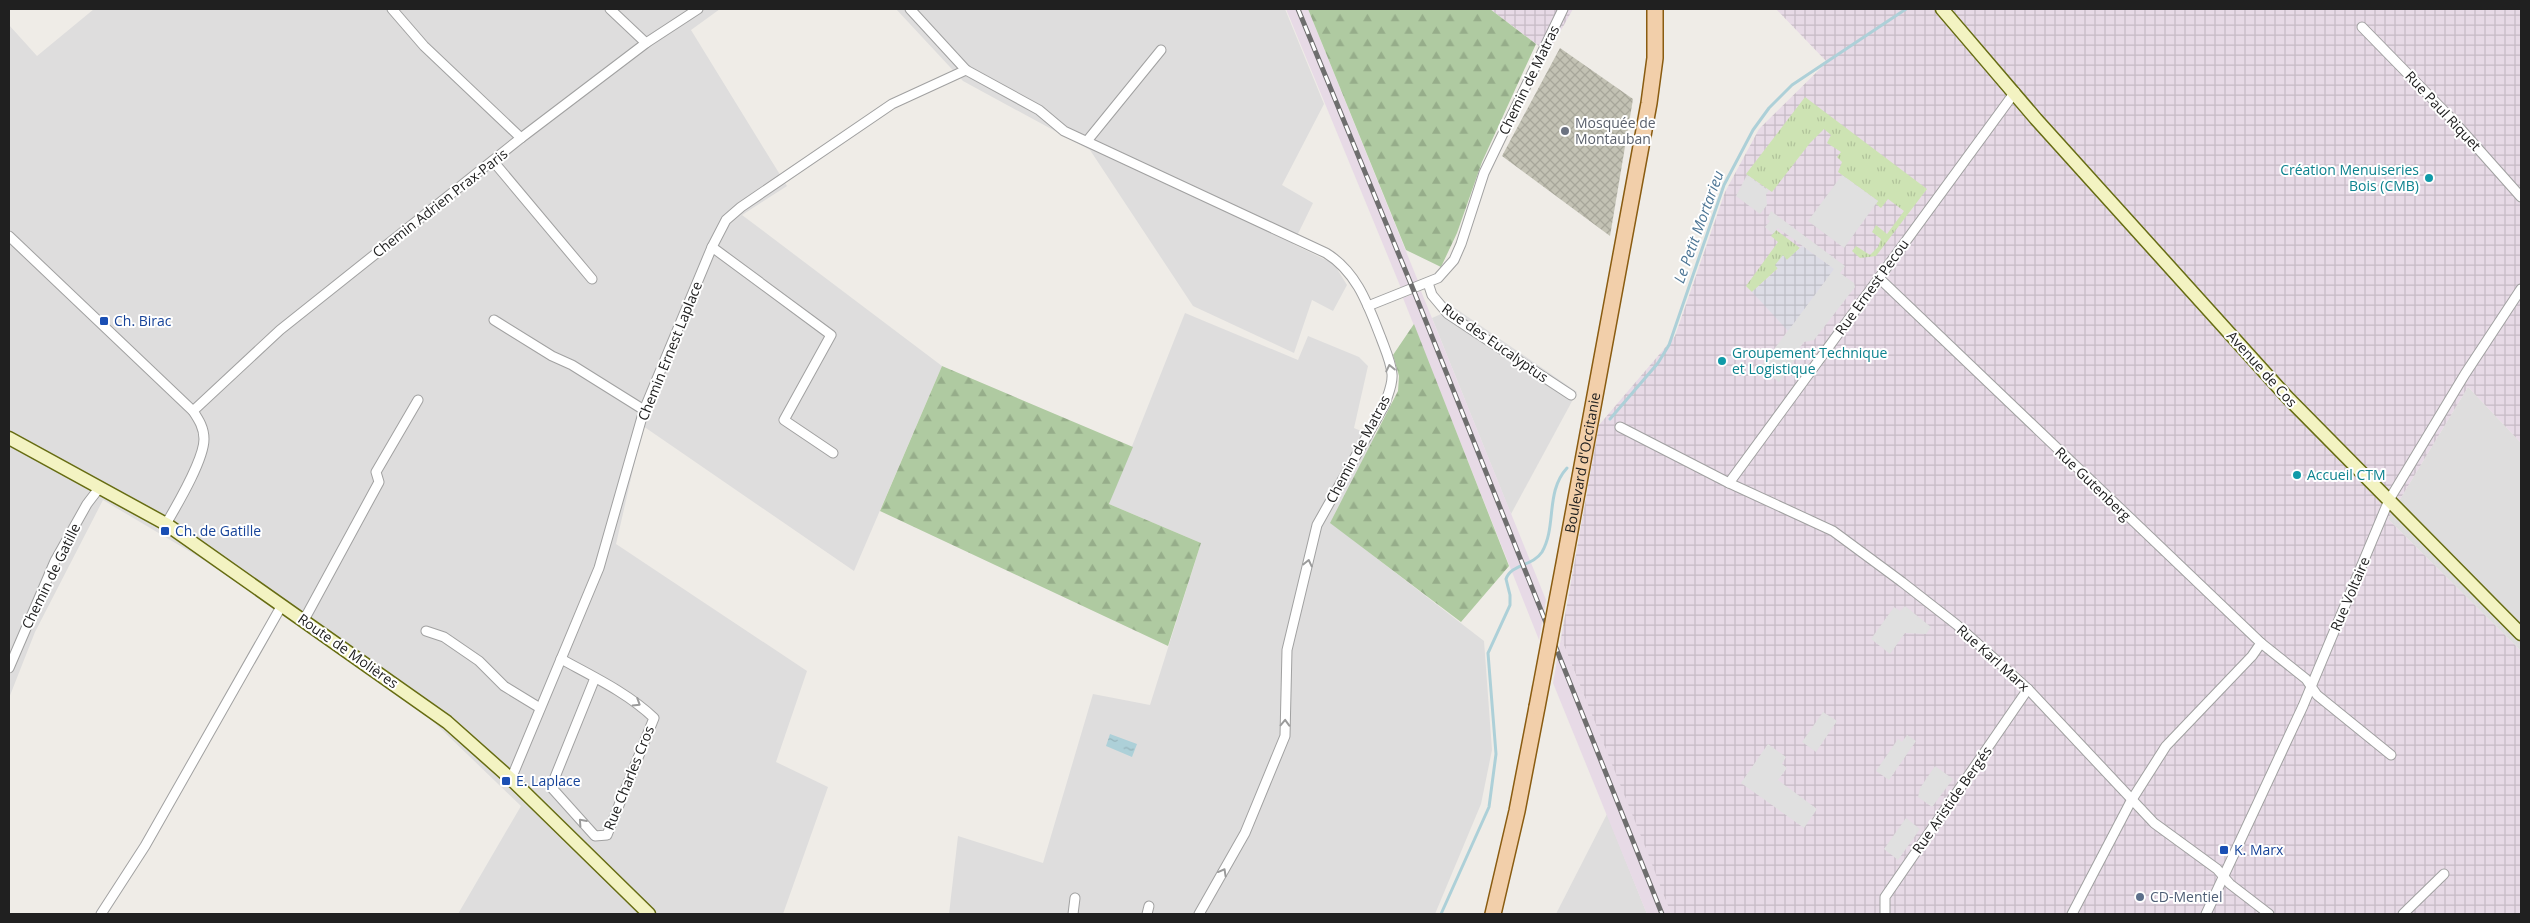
<svg xmlns="http://www.w3.org/2000/svg" width="2530" height="923" font-family="'Open Sans',sans-serif">
	<style>
		.residential { fill: #dedddd }
		.industrial { fill: url(#industrial-grid) }
		.railway { fill: #e7dae6 }
		.construction { fill: url(#construction-cross-hatch) }
		.grass { fill: url(#grass-tufts) }
		.forest { fill: url(#forest-firs) }
		.parking { fill: #e0e0e0 }
		.plaza { fill: url(#plaza-grid) }
		.water { fill: url(#water-ripples) }
		.lines { fill: none; stroke-linecap: round; stroke-linejoin: round }
		.stream { stroke: #add0d8; stroke-width: 3 }
		.street-casing { stroke: #a1a1a1; stroke-width: 11 }
		.secondary-casing { stroke: #666c12; stroke-width: 15 }
		.primary-casing { stroke: #8a5c11; stroke-width: 18 }
		.street { stroke: #fff; stroke-width: 9 }
		.secondary { stroke: #f3f3c2; stroke-width: 12 }
		.primary { stroke: #f2cfaa; stroke-width: 15 }
		.rail-casing { stroke: #6e6e6e; stroke-width: 5 }
		.rail { stroke: #fff; stroke-width: 3; stroke-dasharray: 9; stroke-linecap: butt }
		.primary-bridge-casing { stroke: #8a5c11; stroke-width: 18; stroke-linecap: butt }
		.primary-bridge { stroke: #f2cfaa; stroke-width: 15 }
		.oneway { stroke: #9b9b9b }
		.worship-dot { fill: #6b7280; stroke: #fff; stroke-width: 2 }
		.culture-dot { fill: #0f9aa8; stroke: #fff; stroke-width: 2 }
		.transit-dot { fill: #1a4fb4; stroke: #fff; stroke-width: 2 }
		.service-dot { fill: #5c6f8a; stroke: #fff; stroke-width: 2 }
		.labels { text-anchor: middle; stroke-width: 4; stroke-linejoin: round; paint-order: stroke }
		.street-label { font-size: 14px; fill: #202020; stroke: #fff }
		.worship-label { font-size: 14px; fill: #5b616d; stroke: #fff; text-anchor: start }
		.culture-label { font-size: 14px; fill: #0d838f; stroke: #fff; text-anchor: start }
		.transit-label { font-size: 14px; fill: #164399; stroke: #fff; text-anchor: start }
		.service-label { font-size: 14px; fill: #4e5e75; stroke: #fff; text-anchor: start }
		.water-label { font-size: 15px; font-style: italic; fill: #4f7796; stroke: #fff }
	</style>
	<defs>
		<pattern id="industrial-grid" width="8" height="8" patternUnits="userSpaceOnUse" patternTransform="scale(1.25)"><rect width="8" height="8" fill="#e7dae6"/><path d="M0 4h8M4 0v8" fill="none" stroke="#c6bbc5"/></pattern>
		<pattern id="construction-cross-hatch" width="8" height="8" patternUnits="userSpaceOnUse" patternTransform="scale(1.25)"><rect width="8" height="8" fill="#c3c2b4"/><path d="M0 0l8 8M0 8l8-8" fill="none" stroke="#a7a69a"/></pattern>
		<pattern id="grass-tufts" width="24" height="20" patternUnits="userSpaceOnUse" patternTransform="scale(1.25)"><rect width="24" height="20" fill="#cde3b3"/><path d="M3 7l-1-3M5 7V3M7 7l1-3M15 17l-1-3M17 17v-4M19 17l1-3" fill="none" stroke="#b0c29a"/></pattern>
		<pattern id="forest-firs" width="22" height="20" patternUnits="userSpaceOnUse" patternTransform="scale(1.25)"><rect width="22" height="20" fill="#afcaa1"/><path d="M5 1l3.5 6h-7zM16 11l3.5 6h-7z" fill="#96ad8a"/></pattern>
		<pattern id="plaza-grid" width="8" height="8" patternUnits="userSpaceOnUse" patternTransform="scale(1.25)"><rect width="8" height="8" fill="#dcdce5"/><path d="M0 4h8M4 0v8" fill="none" stroke="#bcbcc4"/></pattern>
		<pattern id="water-ripples" width="26" height="14" patternUnits="userSpaceOnUse" patternTransform="scale(1.25)"><rect width="26" height="14" fill="#add0d8"/><path d="M2 4q2-2 4 0t4 0M15 11q2-2 4 0t4 0" fill="none" stroke="#95b2b9"/></pattern>
	</defs>
	<rect width="100%" height="100%" fill="#efece7"/>
	<!-- residential -->
	<g class="residential">
		<polygon points="94,9 720,9 691,30 787,186 742,215 942,366 854,571 643,426 616,544 807,671 776,762 828,787 783,914 458,914 521,806 414,703 199,557 103,500 35,632 9,698 9,25 37,56"/>
		<polygon points="896,9 1285,9 1324,104 1282,185 1313,203 1293,244 1334,264 1347,285 1333,311 1312,300 1294,353 1193,306 1090,150 963,81"/>
		<polygon points="1455,308 1577,392 1511,514 1432,318"/>
		<polygon points="1185,313 1298,360 1308,336 1359,357 1368,366 1354,428 1375,437 1331,523 1484,641 1492,750 1481,804 1435,914 949,914 958,836 1043,863 1093,694 1150,705 1201,543 1109,504"/>
		<polygon points="2468,387 2521,443 2521,651 2388,519"/>
		<polygon points="1607,814 1647,914 1556,914"/>
	</g>
	<!-- industrial -->
	<g class="industrial">
		<polygon points="1490,9 1573,9 1548,53"/>
		<polygon points="1776,9 2521,9 2521,443 2468,387 2388,519 2521,651 2521,914 1671,914 1561,638 1599,425 1675,336 1725,192 1759,129 1827,62"/>
	</g>
	<!-- railway -->
	<g class="railway">
		<polygon points="1286,9 1308,9 1418,281 1401,288"/>
		<polygon points="1421,291 1546,600 1539,640 1403,298"/>
		<polygon points="1561,638 1647,851 1671,914 1647,914 1553,683"/>
	</g>
	<!-- construction -->
	<polygon class="construction" points="1560,48 1633,99 1610,236 1502,156"/>
	<!-- grass -->
	<g class="grass">
		<polygon points="1805,97 1927,189 1876,256 1860,258 1852,251 1856,246 1870,255 1878,247 1881,239 1872,232 1876,225 1887,234 1904,211 1888,199 1881,208 1876,204 1878,201 1838,172 1842,162 1837,157 1841,152 1827,143 1831,135 1824,129 1810,143 1772,192 1746,174"/>
		<polygon points="1776,230 1800,248 1752,292 1746,286 1778,242 1771,236"/>
	</g>
	<!-- forest -->
	<g class="forest">
		<polygon points="1308,9 1490,9 1536,44 1482,162 1457,233 1441,267 1406,250"/>
		<polygon points="1414,324 1509,566 1461,622 1330,523 1398,391 1399,376 1393,355"/>
		<polygon points="942,366 1133,447 1109,504 1201,543 1168,646 880,511"/>
	</g>
	<!-- parking -->
	<g class="parking">
		<polygon points="1747,175 1769,191 1766,194 1767,205 1760,214 1736,196"/>
		<polygon points="1842,175 1878,201 1844,248 1808,221"/>
		<polygon points="1771,211 1845,266 1840,273 1854,283 1855,287 1814,340 1804,342 1796,353 1796,358 1779,382 1760,368 1834,269 1778,228 1773,234 1765,227 1770,221 1767,219"/>
		<polygon points="1905,606 1931,627 1926,634 1905,633 1890,654 1871,639 1894,607 1900,611"/>
		<polygon points="1823,712 1837,721 1816,752 1802,742"/>
		<polygon points="1907,735 1916,741 1889,780 1876,771 1898,739 1902,742"/>
		<polygon points="1768,744 1786,757 1782,764 1787,768 1778,780 1817,809 1804,828 1741,783"/>
		<polygon points="1935,766 1953,779 1932,807 1918,797 1920,788"/>
		<polygon points="1906,818 1920,829 1898,860 1884,849"/>
	</g>
	<!-- plaza -->
	<polygon class="plaza" points="1802,246 1834,269 1788,331 1752,292 1778,269 1775,265 1783,255 1787,260"/>
	<!-- water -->
	<polygon class="water" points="1110,734 1137,744 1132,757 1106,746"/>
	<g class="lines">
		<!-- stream -->
		<g class="stream">
			<polyline points="1610,419 1658,363 1669,345 1724,185 1753,130 1769,108 1792,85 1906,9"/>
			<path d="M1441,914l48,-107 7,-53 -8,-101 22,-48v-10l-4,-16c5,-15 27,-13 36,-27 15,-26 3,-60 25,-84"/>
		</g>
		<defs>
			<g id="street">
				<polyline points="392,9 424,46 521,138"/>
				<polyline points="610,9 646,43"/>
				<path d="M910,9l56,61 73,40 25,21 262,122c31,19 42,52 55,85 4,11 10,24 11,36 1,10 -4,20 -7,30l-68,121 -30,125 -2,86 -40,97 -46,81"/>
				<polyline points="2362,27 2449,116 2521,197"/>
				<polyline points="1087,141 1161,50"/>
				<polyline points="493,161 592,279"/>
				<path d="M9,236l184,175c6,9 11,17 11,28 0,21 -27,66 -38,85"/>
				<polyline points="712,247 831,335 784,420 833,453"/>
				<polyline points="1879,278 2261,643 2306,679 2317,695 2391,755"/>
				<polyline points="1428,283 1432,295 1448,314 1571,395"/>
				<polyline points="1368,306 1438,278 1454,260 1461,244 1484,173 1563,9"/>
				<polyline points="494,320 552,356 572,365 644,410"/>
				<polyline points="193,411 280,330 521,138 646,43 698,9"/>
				<polyline points="1620,427 1729,483 1833,531 1902,582 1957,625 2028,689 2154,823 2217,869 2230,884 2269,914"/>
				<polyline points="1729,483 2015,92"/>
				<polyline points="304,620 379,482 376,472 418,400"/>
				<polyline points="426,631 444,637 479,661 504,686 540,708"/>
				<path d="M561,659c31,17 67,34 93,59l-47,117 -12,1 -44,-49 44,-109"/>
				<polyline points="9,668 55,561 87,504 100,487"/>
				<polyline points="511,779 599,568 644,410 712,247 726,220 741,207 892,104 966,70"/>
				<polyline points="101,914 145,846 282,605"/>
				<polyline points="1073,914 1075,898"/>
				<polyline points="1147,914 1149,906"/>
				<polyline points="1885,914 1885,897 2028,689"/>
				<polyline points="2072,914 2131,801 2166,746 2252,656 2261,643"/>
				<polyline points="2206,914 2303,706 2389,500 2465,374 2521,289"/>
				<polyline points="2403,914 2444,874"/>
			</g>
			<g id="secondary">
				<polyline points="1942,9 2036,119 2287,397 2521,634"/>
				<polyline points="9,438 166,524 447,722 511,779 649,914"/>
			</g>
			<g id="primary">
				<path id="s1" d="M1563,569l86,-466 6,-45v-49"/>
				<polyline points="1493,914 1517,811 1537,707"/>
			</g>
		</defs>
		<!-- street casing -->
		<use href="#street" class="street-casing"/>
		<!-- secondary casing -->
		<use href="#secondary" class="secondary-casing"/>
		<!-- primary casing -->
		<use href="#primary" class="primary-casing"/>
		<!-- street -->
		<use href="#street" class="street"/>
		<!-- secondary -->
		<use href="#secondary" class="secondary"/>
		<!-- primary -->
		<use href="#primary" class="primary"/>
		<defs>
			<polyline id="rail" points="1298,9 1413,289 1662,914"/>
		</defs>
		<!-- rail casing -->
		<use href="#rail" class="rail-casing"/>
		<!-- rail -->
		<use href="#rail" class="rail"/>
		<defs>
			<polyline id="primary-bridge" points="1537,707 1563,569"/>
		</defs>
		<!-- primary-bridge casing -->
		<use href="#primary-bridge" class="primary-bridge-casing"/>
		<!-- primary-bridge -->
		<use href="#primary-bridge" class="primary-bridge"/>
	</g>
	<!-- one-way arrows -->
	<defs><path id="oneway-chevron" d="M-2-3.5L2.5 0L-2 3.5" fill="none" stroke-width="1.6" stroke-linecap="round" stroke-linejoin="round" transform="scale(1.25)"/></defs>
	<g class="oneway">
		<use href="#oneway-chevron" transform="translate(1390 368) rotate(-102)"/>
		<use href="#oneway-chevron" transform="translate(1308 563) rotate(-77)"/>
		<use href="#oneway-chevron" transform="translate(637 703) rotate(32)"/>
		<use href="#oneway-chevron" transform="translate(1285 723) rotate(-88)"/>
		<use href="#oneway-chevron" transform="translate(582 822) rotate(-132)"/>
		<use href="#oneway-chevron" transform="translate(1223 872) rotate(-61)"/>
	</g>
	<!-- markers -->
	<circle class="worship-dot" cx="1565" cy="131" r="5"/>
	<g class="culture-dot">
		<circle cx="2429" cy="178" r="5"/>
		<circle cx="1722" cy="361" r="5"/>
		<circle cx="2297" cy="475" r="5"/>
	</g>
	<g class="transit-dot">
		<rect x="99" y="316" width="10" height="10" rx="2.5"/>
		<rect x="160" y="526" width="10" height="10" rx="2.5"/>
		<rect x="501" y="776" width="10" height="10" rx="2.5"/>
		<rect x="2219" y="845" width="10" height="10" rx="2.5"/>
	</g>
	<circle class="service-dot" cx="2140" cy="897" r="5"/>
	<g class="labels">
		<!-- street labels -->
		<g class="street-label">
			<text transform="translate(1529 80) rotate(-64)" y="5">Chemin de Matras</text>
			<text transform="translate(2443 111) rotate(47)" y="5">Rue Paul Riquet</text>
			<text transform="translate(440 203) rotate(-38)" y="5">Chemin Adrien Prax-Paris</text>
			<text transform="translate(1872 287) rotate(-54)" y="5">Rue Ernest Pecou</text>
			<text transform="translate(1495 343) rotate(35)" y="5">Rue des Eucalyptus</text>
			<text transform="translate(670 351) rotate(-68)" y="5">Chemin Ernest Laplace</text>
			<text transform="translate(2262 369) rotate(48)" y="5">Avenue de Cos</text>
			<text transform="translate(1358 449) rotate(-62)" y="5">Chemin de Matras</text>
			<text dy="5" stroke="none"><textPath href="#s1" startOffset="108">Boulevard d'Occitanie</textPath></text>
			<text transform="translate(2093 484) rotate(44)" y="5">Rue Gutenberg</text>
			<text transform="translate(51 576) rotate(-64)" y="5">Chemin de Gatille</text>
			<text transform="translate(2350 594) rotate(-67)" y="5">Rue Voltaire</text>
			<text transform="translate(348 651) rotate(35)" y="5">Route de Molières</text>
			<text transform="translate(1993 658) rotate(42)" y="5">Rue Karl Marx</text>
			<text transform="translate(629 778) rotate(-68)" y="5">Rue Charles Cros</text>
			<text transform="translate(1952 800) rotate(-55)" y="5">Rue Aristide Bergés</text>
		</g>
		<!-- worship labels -->
		<g class="worship-label">
			<text x="1575" y="128">Mosquée de<tspan x="1575" dy="16">Montauban</tspan></text>
		</g>
		<!-- culture labels -->
		<g class="culture-label">
			<text x="2419" y="175" text-anchor="end">Création Menuiseries<tspan x="2419" dy="16">Bois (CMB)</tspan></text>
			<text x="1732" y="358">Groupement Technique<tspan x="1732" dy="16">et Logistique</tspan></text>
			<text x="2307" y="480">Accueil CTM</text>
		</g>
		<!-- transit labels -->
		<g class="transit-label">
			<text x="114" y="326">Ch. Birac</text>
			<text x="175" y="536">Ch. de Gatille</text>
			<text x="516" y="786">E. Laplace</text>
			<text x="2234" y="855">K. Marx</text>
		</g>
		<!-- service labels -->
		<g class="service-label">
			<text x="2150" y="902">CD-Mentiel</text>
		</g>
		<!-- water labels -->
		<g class="water-label">
			<text transform="translate(1699 227) rotate(-70)" y="5">Le Petit Mortarieu</text>
		</g>
	</g>
	<!-- border -->
	<rect width="2530" height="923" fill="none" stroke="#202020" stroke-width="20"/>
</svg>
